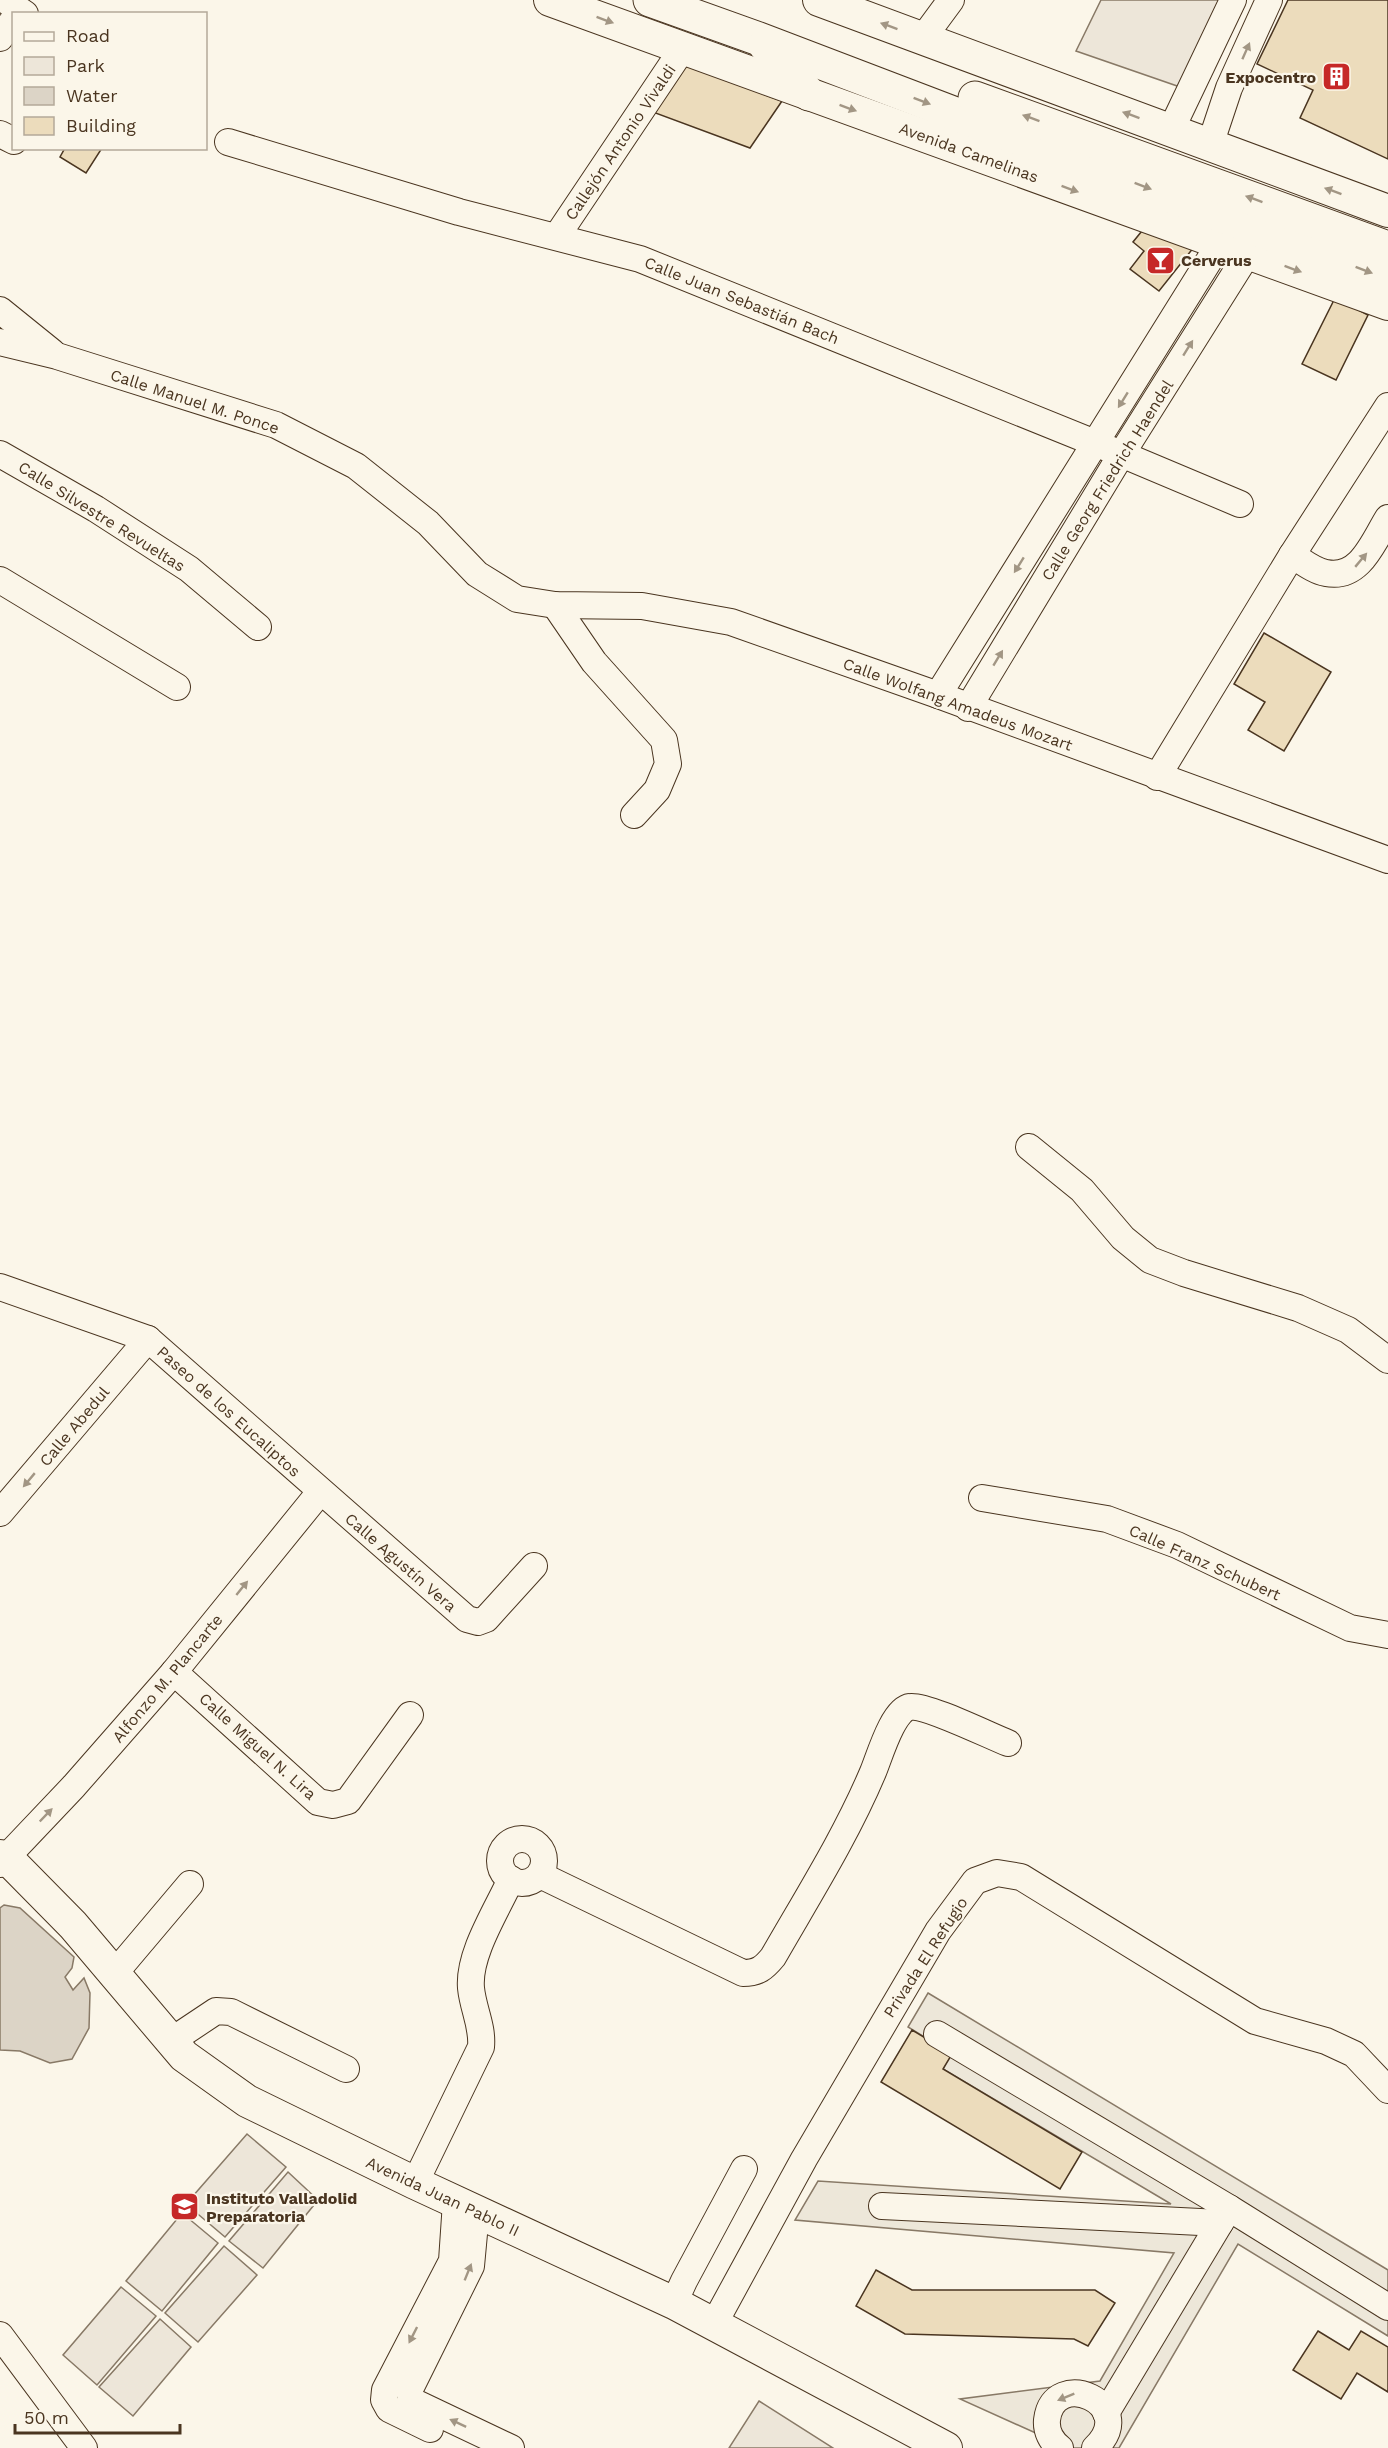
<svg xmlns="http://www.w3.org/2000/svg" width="1388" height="2448" font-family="'Work Sans',sans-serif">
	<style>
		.green { fill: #ede6d9; stroke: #887966; stroke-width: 1.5 }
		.parking { fill: #ede7d9; stroke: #887966; stroke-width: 1.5 }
		.water { fill: #dcd4c6; stroke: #887966; stroke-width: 1.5 }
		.building { fill: #ecdcbc; stroke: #4a3520; stroke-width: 1.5 }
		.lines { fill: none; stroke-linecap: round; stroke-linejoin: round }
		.minor-casing { stroke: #4a3520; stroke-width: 28 }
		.major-casing { stroke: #4a3520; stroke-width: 34 }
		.highway-casing { stroke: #4a3520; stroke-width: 35 }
		.minor { stroke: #fbf6e9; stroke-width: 26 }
		.major { stroke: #fbf6e9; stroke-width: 32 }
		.highway { stroke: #fbf6e9; stroke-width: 33 }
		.oneway { fill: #a29684 }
		.labels { text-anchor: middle; stroke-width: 4.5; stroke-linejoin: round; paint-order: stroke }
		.poi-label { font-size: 16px; font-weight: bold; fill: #4a3520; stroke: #fbf6e9; text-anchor: start }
		.street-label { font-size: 16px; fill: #4a3520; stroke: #fbf6e9 }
	</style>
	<rect width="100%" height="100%" fill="#fbf6e9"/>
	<!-- green -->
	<g class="green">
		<polygon points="1101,0 1225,0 1183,88 1076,51"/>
		<polygon points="247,2134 286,2167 225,2237 186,2204"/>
		<polygon points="288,2172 318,2200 263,2268 229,2241"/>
		<polygon points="182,2213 218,2243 162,2311 126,2281"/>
		<polygon points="224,2246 257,2275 198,2342 165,2313"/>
		<polygon points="121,2287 156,2316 97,2385 63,2355"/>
		<polygon points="160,2319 191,2347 133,2416 99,2387"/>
		<polygon points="759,2401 833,2448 729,2448"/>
	</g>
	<!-- parking -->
	<polygon class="parking" points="928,1993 1388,2270 1388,2336 1238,2244 1119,2448 1069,2448 960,2399 1100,2381 1174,2253 795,2220 818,2181 1171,2204 943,2069 951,2053 908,2027"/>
	<!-- water -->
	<polygon class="water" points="4,1905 20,1908 74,1957 72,1968 65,1977 73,1990 84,1978 90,1993 89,2028 72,2059 50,2063 20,2051 0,2050 0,1908"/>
	<!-- building -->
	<g class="building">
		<polygon points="1288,0 1388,0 1388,159 1300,118 1313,90 1257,64"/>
		<polygon points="685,65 782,101 750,148 650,111"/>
		<polygon points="65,148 102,148 86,173 60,157"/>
		<polygon points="1146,226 1194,247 1159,291 1130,269 1144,251 1133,242"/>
		<polygon points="1335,298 1368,315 1336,380 1302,364"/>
		<polygon points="1264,633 1331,672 1284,751 1248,730 1265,702 1234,684"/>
		<polygon points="912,2030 952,2054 943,2069 1082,2152 1060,2189 881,2082"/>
		<polygon points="876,2270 912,2290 1095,2290 1115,2303 1088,2346 1074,2339 905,2334 856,2306"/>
		<polygon points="1318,2331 1349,2350 1361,2331 1388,2347 1388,2392 1357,2373 1341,2399 1293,2370"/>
	</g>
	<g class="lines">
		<defs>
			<g id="minor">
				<polyline points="5,0 25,14"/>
				<polyline points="0,38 14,19"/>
				<polyline points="923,38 951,0"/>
				<polyline points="1171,130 1233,0"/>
				<polyline points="0,134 14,141"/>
				<polyline points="228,142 459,212 640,259 1095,443 1240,504"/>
				<polyline points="1210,145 1229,88 1269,0"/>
				<polyline points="557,236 683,48"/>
				<polyline points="0,310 52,352"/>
				<polyline points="0,342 57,356 276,425 356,466 428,523 477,574 517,599 555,605 642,606 731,622 938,695 1388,860"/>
				<polyline points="0,454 96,509 189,569 258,627"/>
				<path d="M1292,555c10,6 22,16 34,18 34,7 47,-31 62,-55"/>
				<polyline points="0,580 177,687"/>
				<polyline points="555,605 594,662 664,740 668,764 657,790 634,815"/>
				<polyline points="938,695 1220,243"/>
				<polyline points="968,708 1121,455 1248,253"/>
				<polyline points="1157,777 1292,555 1388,406"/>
				<polyline points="1029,1147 1082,1190 1123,1238 1150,1260 1184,1273 1298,1308 1348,1330 1388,1360"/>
				<polyline points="0,1287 148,1339 467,1619 478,1622 486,1619 534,1566"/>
				<polyline points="982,1498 1107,1519 1177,1545 1350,1628 1388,1635"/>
				<polyline points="0,1513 148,1339"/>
				<polyline points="174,1672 318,1802 333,1805 348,1801 410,1715"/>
				<circle cx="522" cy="1861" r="22"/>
				<polyline points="0,1864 74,1786 174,1672 320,1492"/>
				<path d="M540,1875l203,98c15,0 21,-5 30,-16 35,-61 73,-121 100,-185 6,-14 20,-63 37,-65 15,-3 80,29 98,36"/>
				<polyline points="114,1974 190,1884"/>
				<polyline points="937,2034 1229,2208"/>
				<polyline points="171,2041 216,2011 231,2012 346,2069"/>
				<path d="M415,2183l66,-136c2,-21 -8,-38 -10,-59 -3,-34 26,-78 40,-109"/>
				<polyline points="882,2206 1220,2223 1229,2208 1388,2307"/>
				<polyline points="476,2212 471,2266 409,2391 412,2401 511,2448"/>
				<polyline points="674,2303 684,2281 744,2169"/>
				<polyline points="714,2324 804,2159 938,1931 975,1881 997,1873 1021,1877 1255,2021 1326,2041 1354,2054 1388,2090"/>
				<polyline points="0,2335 84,2448"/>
				<polyline points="1106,2413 1220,2223"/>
				<polyline points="430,2429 389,2409 384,2400 385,2390 452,2261 456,2202"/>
				<path d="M1060,2448c-9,-7 -14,-17 -13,-28 6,-54 94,-16 48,28"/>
			</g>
			<g id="major">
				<polyline points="550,0 1388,304"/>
				<polyline points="819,0 1388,211"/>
				<polyline points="0,1856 6,1857 73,1925 184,2056 247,2101 415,2183 674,2303 946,2448"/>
			</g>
			<g id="highway">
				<polyline points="650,0 759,39 1388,279"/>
				<polyline points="765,45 809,94"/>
				<polyline points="975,98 1388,248"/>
			</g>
		</defs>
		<!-- minor casing -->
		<use href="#minor" class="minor-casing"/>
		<!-- major casing -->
		<use href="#major" class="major-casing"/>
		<!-- highway casing -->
		<use href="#highway" class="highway-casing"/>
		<!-- minor -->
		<use href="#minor" class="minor"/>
		<!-- major -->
		<use href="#major" class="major"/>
		<!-- highway -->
		<use href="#highway" class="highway"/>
	</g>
	<!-- one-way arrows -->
	<defs><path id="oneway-solid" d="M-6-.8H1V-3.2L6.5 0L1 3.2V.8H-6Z" transform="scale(1.5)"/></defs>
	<g class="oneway">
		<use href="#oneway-solid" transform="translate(605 20) rotate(20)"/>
		<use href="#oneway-solid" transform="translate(889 26) rotate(-160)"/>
		<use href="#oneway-solid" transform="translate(1246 51) rotate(-66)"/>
		<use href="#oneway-solid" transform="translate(922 101) rotate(21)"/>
		<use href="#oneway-solid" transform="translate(848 108) rotate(20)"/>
		<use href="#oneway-solid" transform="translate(1131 115) rotate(-160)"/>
		<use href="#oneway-solid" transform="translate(1031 118) rotate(-160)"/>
		<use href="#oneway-solid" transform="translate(1143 186) rotate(21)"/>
		<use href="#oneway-solid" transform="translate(1070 189) rotate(20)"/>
		<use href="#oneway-solid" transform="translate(1333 191) rotate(-160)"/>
		<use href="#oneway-solid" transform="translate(1254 199) rotate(-160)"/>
		<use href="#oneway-solid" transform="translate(1293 269) rotate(20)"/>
		<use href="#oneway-solid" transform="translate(1364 270) rotate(21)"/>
		<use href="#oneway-solid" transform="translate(1188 348) rotate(-58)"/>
		<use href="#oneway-solid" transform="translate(1123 400) rotate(122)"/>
		<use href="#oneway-solid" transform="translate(1361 560) rotate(-50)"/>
		<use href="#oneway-solid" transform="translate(1019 565) rotate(122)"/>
		<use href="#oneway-solid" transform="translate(998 658) rotate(-59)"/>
		<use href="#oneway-solid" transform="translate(29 1480) rotate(130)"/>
		<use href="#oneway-solid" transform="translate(242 1588) rotate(-51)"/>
		<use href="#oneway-solid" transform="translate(46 1815) rotate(-46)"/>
		<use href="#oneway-solid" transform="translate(468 2272) rotate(-68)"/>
		<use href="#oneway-solid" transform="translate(413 2335) rotate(117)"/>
		<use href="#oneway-solid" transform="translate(1066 2397) rotate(158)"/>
		<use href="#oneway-solid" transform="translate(458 2423) rotate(-155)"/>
	</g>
	<!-- icons -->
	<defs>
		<symbol id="building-square" viewBox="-11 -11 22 22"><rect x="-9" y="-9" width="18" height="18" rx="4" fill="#c62828" stroke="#fbf6e9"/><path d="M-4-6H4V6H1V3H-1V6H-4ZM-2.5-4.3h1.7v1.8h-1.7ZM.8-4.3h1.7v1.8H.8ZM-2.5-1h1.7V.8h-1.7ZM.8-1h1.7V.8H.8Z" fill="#fff"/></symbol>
		<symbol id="bar-square" viewBox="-11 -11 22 22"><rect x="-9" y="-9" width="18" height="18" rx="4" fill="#c62828" stroke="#fbf6e9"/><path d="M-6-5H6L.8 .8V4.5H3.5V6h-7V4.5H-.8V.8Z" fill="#fff"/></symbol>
		<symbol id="university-square" viewBox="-11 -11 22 22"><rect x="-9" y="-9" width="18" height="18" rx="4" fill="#c62828" stroke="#fbf6e9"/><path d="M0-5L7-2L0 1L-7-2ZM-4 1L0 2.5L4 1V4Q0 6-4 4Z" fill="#fff"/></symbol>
	</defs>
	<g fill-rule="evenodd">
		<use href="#building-square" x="1320" y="60" width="33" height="33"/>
		<use href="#bar-square" x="1144" y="244" width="33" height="33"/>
		<use href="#university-square" x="168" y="2190" width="33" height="33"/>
	</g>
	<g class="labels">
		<!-- poi labels -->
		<g class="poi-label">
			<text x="1316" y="83" text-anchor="end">Expocentro</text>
			<text x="1181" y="266">Cerverus</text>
			<text x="206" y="2204">Instituto Valladolid<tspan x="206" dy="18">Preparatoria</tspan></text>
		</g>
		<!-- street labels -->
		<g class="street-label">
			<text transform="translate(620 142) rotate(-56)" y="6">Callejón Antonio Vivaldi</text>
			<text transform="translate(969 152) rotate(20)" y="6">Avenida Camelinas</text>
			<text transform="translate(742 300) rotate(22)" y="6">Calle Juan Sebastián Bach</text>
			<text transform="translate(195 401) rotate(18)" y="6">Calle Manuel M. Ponce</text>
			<text transform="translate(1107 480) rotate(-58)" y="6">Calle Georg Friedrich Haendel</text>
			<text transform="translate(102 516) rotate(32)" y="6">Calle Silvestre Revueltas</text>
			<text transform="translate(958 704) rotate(20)" y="6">Calle Wolfang Amadeus Mozart</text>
			<text transform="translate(229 1411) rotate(42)" y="6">Paseo de los Eucaliptos</text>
			<text transform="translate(74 1426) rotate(-50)" y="6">Calle Abedul</text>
			<text transform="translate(401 1562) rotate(41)" y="6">Calle Agustín Vera</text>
			<text transform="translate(1205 1562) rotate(24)" y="6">Calle Franz Schubert</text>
			<text transform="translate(167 1678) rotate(-50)" y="6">Alfonzo M. Plancarte</text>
			<text transform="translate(258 1746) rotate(42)" y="6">Calle Miguel N. Lira</text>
			<text transform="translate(925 1957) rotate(-57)" y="6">Privada El Refugio</text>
			<text transform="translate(443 2196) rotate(25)" y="6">Avenida Juan Pablo II</text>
		</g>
	</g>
	<!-- legend -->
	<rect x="12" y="12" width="195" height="138" fill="#fbf6e9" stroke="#b4a999" stroke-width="1.5"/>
	<rect x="24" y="32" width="30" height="9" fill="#fbf6e9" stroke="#b4a999" stroke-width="1.5"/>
	<text x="66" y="42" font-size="18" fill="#4a3520">Road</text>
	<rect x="24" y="57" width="30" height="18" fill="#ede6d9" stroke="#b4a999" stroke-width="1.5"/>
	<text x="66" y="72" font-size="18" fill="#4a3520">Park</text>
	<rect x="24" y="87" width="30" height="18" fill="#dcd4c6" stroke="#b4a999" stroke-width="1.5"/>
	<text x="66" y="102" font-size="18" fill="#4a3520">Water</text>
	<rect x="24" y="117" width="30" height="18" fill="#ecdcbc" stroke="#b4a999" stroke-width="1.5"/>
	<text x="66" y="132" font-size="18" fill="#4a3520">Building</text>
	<!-- scale -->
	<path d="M15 2424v9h165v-9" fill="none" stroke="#4a3520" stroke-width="3"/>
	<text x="24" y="2424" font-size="18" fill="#4a3520" stroke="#fbf6e9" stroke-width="4.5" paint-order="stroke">50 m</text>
</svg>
